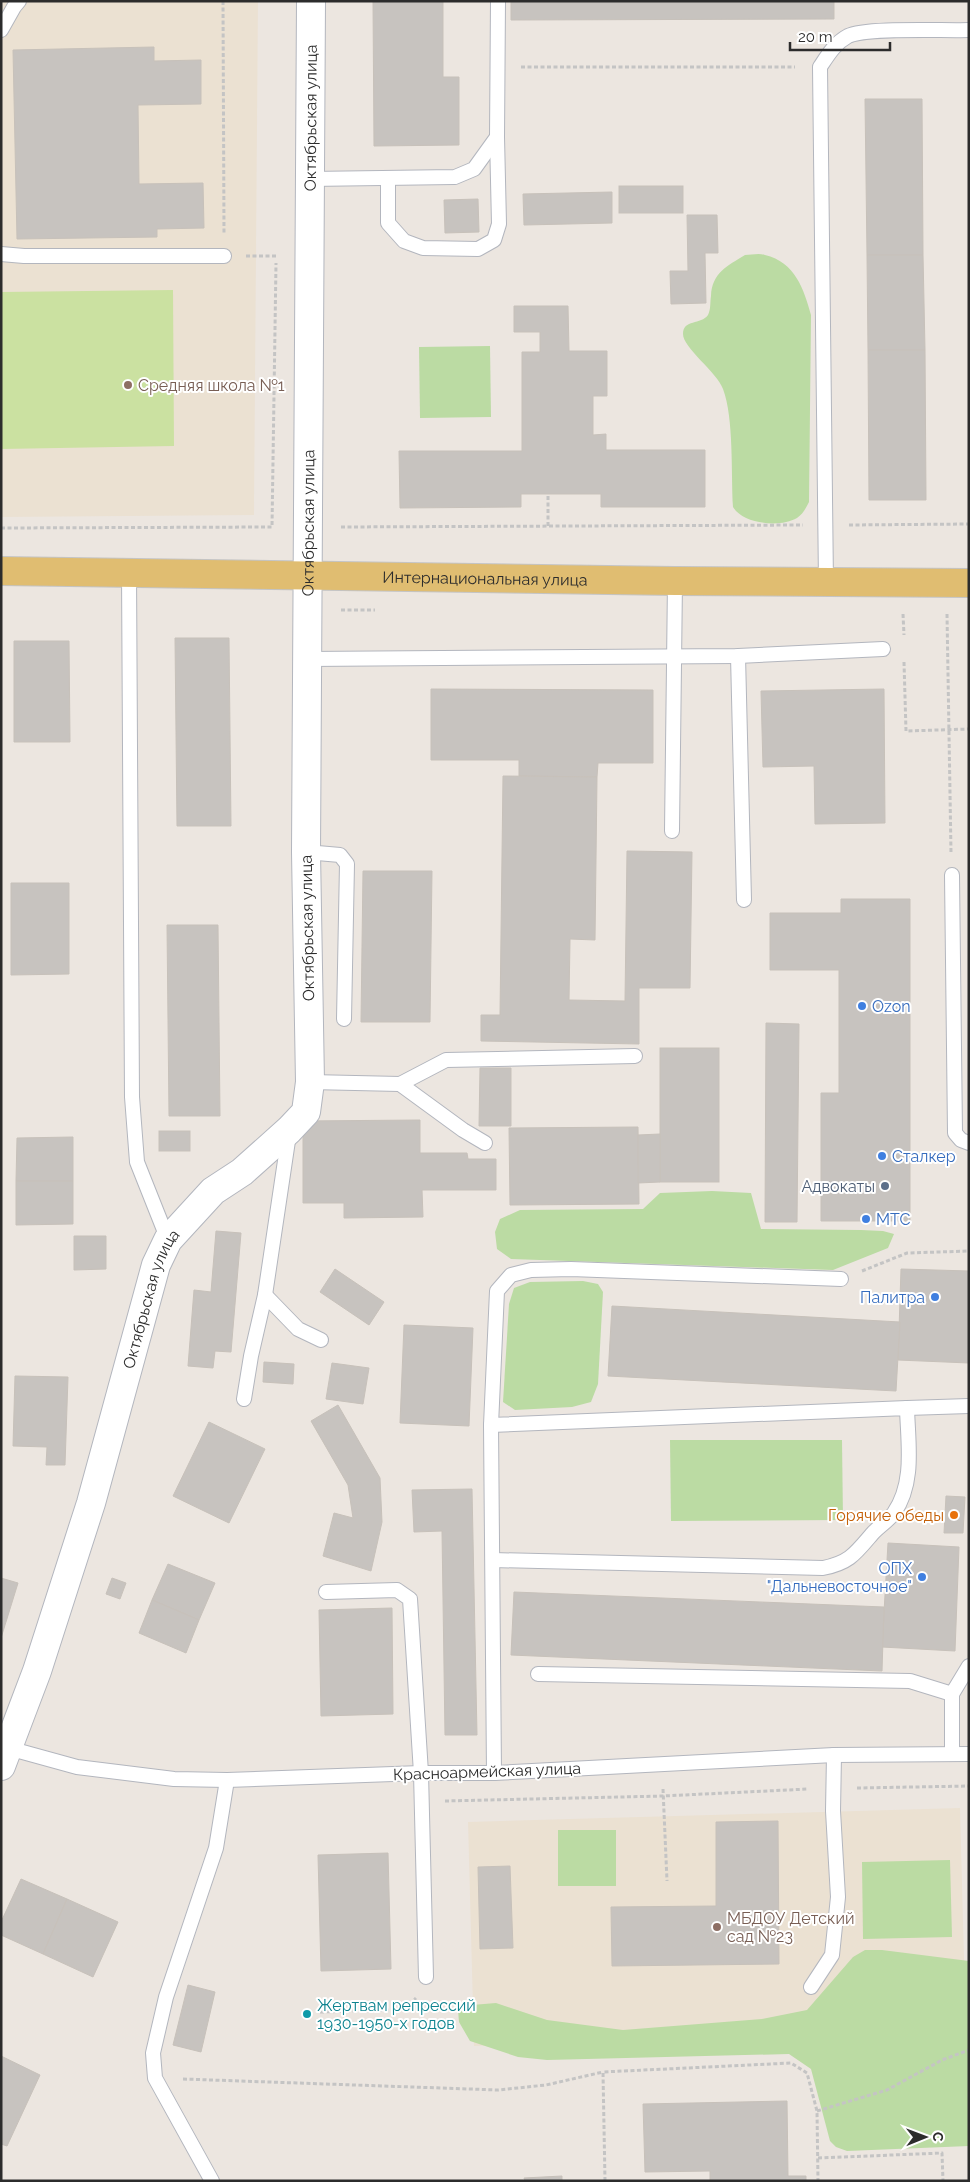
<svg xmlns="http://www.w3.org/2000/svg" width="970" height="2182" font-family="Raleway,sans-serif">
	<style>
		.education { fill: #ebe1d2 }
		.green { fill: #bbdba3 }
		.pitch { fill: #cbe1a1 }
		.building { fill: #c7c3bf; stroke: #c7c1ba }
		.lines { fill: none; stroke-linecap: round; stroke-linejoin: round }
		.service-casing { stroke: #b3b6be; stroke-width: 16 }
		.minor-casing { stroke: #b3b6be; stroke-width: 30 }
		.primary-casing { stroke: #c4c4c4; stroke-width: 30 }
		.path { stroke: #c4c4c4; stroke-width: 3; stroke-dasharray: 4 2.5; stroke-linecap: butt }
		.service { stroke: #fff; stroke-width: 14 }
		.minor { stroke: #fff; stroke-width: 28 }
		.primary { stroke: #e0bd71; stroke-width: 28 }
		.education-dot { fill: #8d6e63; stroke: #fff; stroke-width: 2 }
		.shop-dot { fill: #3f7fe0; stroke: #fff; stroke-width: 2 }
		.service-dot { fill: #5c6f8a; stroke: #fff; stroke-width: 2 }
		.food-dot { fill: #e8710a; stroke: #fff; stroke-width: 2 }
		.culture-dot { fill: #0f9aa8; stroke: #fff; stroke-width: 2 }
		.labels { text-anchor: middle; stroke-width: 4; stroke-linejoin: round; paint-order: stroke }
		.street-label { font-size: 16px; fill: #2c2c2c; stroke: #fff }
		.education-label { font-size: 16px; fill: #785e54; stroke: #fff; text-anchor: start }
		.shop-label { font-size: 16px; fill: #366cbe; stroke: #fff; text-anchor: start }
		.service-label { font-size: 16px; fill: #4e5e75; stroke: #fff; text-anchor: end }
		.food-label { font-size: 16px; fill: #c56008; stroke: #fff; text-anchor: end }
		.culture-label { font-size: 16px; fill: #0d838f; stroke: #fff; text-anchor: start }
	</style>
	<rect width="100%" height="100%" fill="#ece6e0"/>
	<!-- education -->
	<g class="education">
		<polygon points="1,1 258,1 254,515 1,517"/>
		<polygon points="960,1808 966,2033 474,2046 468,1822"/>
	</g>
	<!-- green -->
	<g class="green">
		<path d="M745,255c6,0 14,-2 20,0 30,7 39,34 46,60l-2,187c-3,6 -6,12 -12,16 -17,10 -54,6 -64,-11 -2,-33 1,-89 -10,-118 -6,-17 -40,-41 -40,-55 0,-15 18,-9 25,-19 3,-6 2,-13 3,-19 1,-23 16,-30 34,-41z"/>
		<polygon points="490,346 491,417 420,418 419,347"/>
		<polygon points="712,1191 751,1193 761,1229 861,1230 883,1231 894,1234 888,1248 833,1270 511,1259 497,1249 495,1232 500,1219 520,1210 643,1209 660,1193"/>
		<polygon points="583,1281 598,1284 603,1292 598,1384 591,1402 572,1407 515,1410 503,1402 509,1304 514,1288 530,1282"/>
		<polygon points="670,1440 842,1440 843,1520 671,1521"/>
		<rect x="558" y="1830" width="58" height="56"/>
		<polygon points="950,1860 952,1937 863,1939 862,1862"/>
		<polygon points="865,1950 882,1950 969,1961 969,2146 847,2151 836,2147 830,2141 811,2069 789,2054 547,2060 518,2057 470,2041 459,2022 458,2010 472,2005 496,2003 547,2020 623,2030 762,2019 807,2010 853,1957"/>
	</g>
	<!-- pitch -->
	<polygon class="pitch" points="173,290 174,446 1,449 1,292"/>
	<!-- building -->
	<g class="building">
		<polygon points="373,1 443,1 443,77 459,77 459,145 374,146"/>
		<polygon points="511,1 834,1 834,19 511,20"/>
		<polygon points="154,47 154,61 201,60 201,104 138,105 139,184 203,183 204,228 157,229 157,237 17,239 13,50"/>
		<polygon points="865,99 922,99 923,255 867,255"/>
		<rect x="619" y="186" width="64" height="27"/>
		<polygon points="612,192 612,223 524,225 523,194"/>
		<polygon points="478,199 479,232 445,233 444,200"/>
		<polygon points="687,215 717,215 718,253 705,253 706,303 671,304 670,271 688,271"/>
		<polygon points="867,255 923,255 925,350 868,350"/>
		<polygon points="514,306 568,306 569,351 607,351 607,396 593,396 593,435 606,434 606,450 705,450 705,507 601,507 601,494 521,494 521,507 400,508 399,451 522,451 522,352 540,352 540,332 514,332"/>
		<polygon points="868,350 925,350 926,500 869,500"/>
		<polygon points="175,638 229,638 231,826 177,826"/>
		<polygon points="14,641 69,641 70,742 14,742"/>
		<polygon points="431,689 653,690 653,763 598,763 597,777 519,776 519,760 431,760"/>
		<polygon points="884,689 885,823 815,824 814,766 763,767 761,691"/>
		<polygon points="503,776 597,777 595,940 570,939 569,1000 625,1001 627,851 692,852 690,988 639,988 639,1044 481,1041 481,1015 500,1015"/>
		<polygon points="363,871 432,871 430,1022 361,1022"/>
		<polygon points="11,883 69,883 69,974 11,975"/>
		<polygon points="841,899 910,899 910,1221 821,1221 821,1093 839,1093 839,970 770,970 770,913 841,913"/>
		<polygon points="167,925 218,925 220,1116 169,1116"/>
		<polygon points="766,1023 799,1024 797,1222 765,1222"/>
		<rect x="660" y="1048" width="59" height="134"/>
		<polygon points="480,1068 511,1068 511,1126 479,1126"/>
		<polygon points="420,1120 420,1153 467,1153 468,1159 496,1159 496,1190 422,1190 423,1217 344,1218 344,1203 303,1203 303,1121"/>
		<polygon points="638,1127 639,1204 510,1205 509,1128"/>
		<rect x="159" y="1131" width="31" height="20"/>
		<polygon points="660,1134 660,1182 638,1183 638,1135"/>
		<polygon points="73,1137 73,1181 16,1181 17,1138"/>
		<polygon points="16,1181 73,1181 73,1224 16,1225"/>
		<polygon points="216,1231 241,1233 231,1352 215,1351 213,1368 188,1366 194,1290 211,1292"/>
		<polygon points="74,1236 106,1236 106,1269 74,1270"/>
		<polygon points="335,1269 384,1302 369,1325 320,1292"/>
		<polygon points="901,1269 969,1271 969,1363 898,1360"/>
		<polygon points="612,1306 900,1322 896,1391 608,1376"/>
		<polygon points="404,1325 473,1328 469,1426 400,1423"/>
		<polygon points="264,1362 294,1364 293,1384 263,1382"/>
		<polygon points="332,1363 369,1368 363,1404 326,1399"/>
		<polygon points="15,1376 68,1377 65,1465 46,1465 47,1447 13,1446"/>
		<polygon points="338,1405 380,1478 382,1522 371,1571 323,1556 334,1513 353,1518 348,1485 311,1421"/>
		<polygon points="209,1422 265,1449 229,1523 173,1496"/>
		<polygon points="472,1489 477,1735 445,1735 442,1531 414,1532 412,1490"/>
		<polygon points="946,1496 965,1497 963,1533 944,1533"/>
		<polygon points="888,1543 959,1547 955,1651 882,1647"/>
		<polygon points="168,1564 215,1583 199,1620 152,1600"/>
		<polygon points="1,1578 18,1583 1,1638"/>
		<polygon points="112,1578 126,1583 120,1599 106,1594"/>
		<polygon points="514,1592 884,1607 882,1671 511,1655"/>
		<polygon points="152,1600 199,1620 186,1653 139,1633"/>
		<polygon points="392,1608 393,1714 321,1716 319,1610"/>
		<polygon points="778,1821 779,1964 612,1966 611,1907 716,1906 716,1822"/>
		<polygon points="388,1853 391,1969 321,1971 318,1855"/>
		<polygon points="510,1866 513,1948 480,1949 478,1867"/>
		<polygon points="21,1879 67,1899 43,1954 1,1935 1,1922"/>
		<polygon points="67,1899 118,1922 93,1977 43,1954"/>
		<polygon points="188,1985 215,1992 201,2052 173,2045"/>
		<polygon points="1,2056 40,2075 7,2146 1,2144"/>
		<polygon points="787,2101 788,2176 806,2176 806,2181 710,2181 710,2171 645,2172 643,2104"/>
		<polygon points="562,2176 562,2181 525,2181 524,2178"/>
	</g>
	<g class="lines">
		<defs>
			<g id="service">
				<polyline points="1,30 14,7 19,1"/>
				<polyline points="309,179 455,177 474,169 497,137"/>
				<polyline points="388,179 388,223 404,241 423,248 478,249 494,240 499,224 497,137 498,1"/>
				<polyline points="1,254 24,256 224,256"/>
				<polyline points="129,572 132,1097 137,1162 168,1240"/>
				<path d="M826,583l-6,-516c8,-12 15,-24 28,-31 18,-9 97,-5 121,-6"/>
				<polyline points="738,656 744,900"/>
				<polyline points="307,659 738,656 883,649"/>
				<polyline points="672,831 675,581"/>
				<polyline points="306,852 340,855 347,864 344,1019"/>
				<polyline points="952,875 955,1133 961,1140 969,1143"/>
				<polyline points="310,1082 400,1084 446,1060 635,1056"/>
				<polyline points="400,1084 463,1130 485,1143"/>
				<polyline points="265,1295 298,1329 321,1340"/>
				<polyline points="244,1399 251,1356 265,1295 289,1134"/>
				<polyline points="907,1408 969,1406"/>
				<path d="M491,1425l416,-17c1,36 8,74 -13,105 -6,8 -16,14 -22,21 -17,20 -23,29 -49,34l-330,-8"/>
				<polyline points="326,1592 397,1590 410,1599 421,1773 426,1977"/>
				<polyline points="538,1674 910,1681 952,1694"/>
				<polyline points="8,1748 77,1767 174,1779 227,1780 421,1773 494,1773 834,1755 969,1754"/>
				<polyline points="952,1754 952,1694 969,1666"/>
				<polyline points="494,1773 491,1425 497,1291 511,1275 531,1270 571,1269 841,1279"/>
				<polyline points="811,1987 832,1955 838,1897 833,1811 834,1755"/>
				<polyline points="212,2181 155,2078 153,2053 166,1997 216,1848 227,1780"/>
			</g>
			<g id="minor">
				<path id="s1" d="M1,1766l36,-95 54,-168 65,-238 12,-25 45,-49 29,-19 47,-42 17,-18 4,-30 -4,-230 5,-851"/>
			</g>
			<g id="primary">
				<path id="s2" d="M1,571l674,10 294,2"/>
			</g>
		</defs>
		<!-- service casing -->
		<use href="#service" class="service-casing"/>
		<!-- minor casing -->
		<use href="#minor" class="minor-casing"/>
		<!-- primary casing -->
		<use href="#primary" class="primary-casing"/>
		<!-- path -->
		<g class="path">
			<polyline points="223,1 224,233"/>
			<polyline points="521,67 795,67"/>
			<polyline points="246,256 276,256"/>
			<polyline points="849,525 969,524"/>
			<polyline points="548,526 548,496"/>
			<polyline points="341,527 803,525"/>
			<polyline points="1,528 272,527 276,263"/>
			<polyline points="341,610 375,610"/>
			<polyline points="903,614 904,635"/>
			<polyline points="947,614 951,853"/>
			<polyline points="904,662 906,731 969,729"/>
			<polyline points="862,1271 907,1253 969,1251"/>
			<polyline points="857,1788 969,1786"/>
			<polyline points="663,1789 667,1881"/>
			<polyline points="445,1801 663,1796 808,1789"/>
			<polyline points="320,2012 393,2010 406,2007 416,1998"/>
			<polyline points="183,2079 498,2090 546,2085 603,2072"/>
			<polyline points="817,2111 887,2090 942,2060 969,2050"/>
			<polyline points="818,2158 942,2153 943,2181"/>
			<polyline points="605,2181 603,2072 791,2063 807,2073 817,2111 818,2181"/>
		</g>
		<!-- service -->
		<use href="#service" class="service"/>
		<!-- minor -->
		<use href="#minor" class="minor"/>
		<!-- primary -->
		<use href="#primary" class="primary"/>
	</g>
	<!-- markers -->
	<g class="education-dot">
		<circle cx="128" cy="385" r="5"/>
		<circle cx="717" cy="1927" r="5"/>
	</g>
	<g class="shop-dot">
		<circle cx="862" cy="1006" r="5"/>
		<circle cx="882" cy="1156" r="5"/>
		<circle cx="866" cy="1219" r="5"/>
		<circle cx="935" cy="1297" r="5"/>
		<circle cx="922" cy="1577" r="5"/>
	</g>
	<circle class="service-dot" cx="885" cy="1186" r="5"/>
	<circle class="food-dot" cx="954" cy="1515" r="5"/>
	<circle class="culture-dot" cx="307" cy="2014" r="5"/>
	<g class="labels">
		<!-- street labels -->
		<g class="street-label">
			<text dy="6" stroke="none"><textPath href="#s1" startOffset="1736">Октябрьская улица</textPath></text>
			<text dy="6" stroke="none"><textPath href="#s1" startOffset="1331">Октябрьская улица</textPath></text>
			<text dy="6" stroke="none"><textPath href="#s2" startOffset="484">Интернациональная улица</textPath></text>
			<text transform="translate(307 928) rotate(-91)" y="6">Октябрьская улица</text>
			<text dy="6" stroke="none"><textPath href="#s1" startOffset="491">Октябрьская улица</textPath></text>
			<text transform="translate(487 1771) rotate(-2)" y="6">Красноармейская улица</text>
		</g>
		<!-- education labels -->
		<g class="education-label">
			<text x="138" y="391">Средняя школа №1</text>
			<text x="727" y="1924">МБДОУ Детский<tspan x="727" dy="18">сад №23</tspan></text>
		</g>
		<!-- shop labels -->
		<g class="shop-label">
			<text x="872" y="1012">Ozon</text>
			<text x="892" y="1162">Сталкер</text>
			<text x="876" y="1225">МТС</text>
			<text x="925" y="1303" text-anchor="end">Палитра</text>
			<text x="912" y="1574" text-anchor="end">ОПХ<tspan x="912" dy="18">"Дальневосточное"</tspan></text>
		</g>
		<!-- service labels -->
		<g class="service-label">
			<text x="875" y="1192">Адвокаты</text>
		</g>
		<!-- food labels -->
		<g class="food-label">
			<text x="944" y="1521">Горячие обеды</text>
		</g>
		<!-- culture labels -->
		<g class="culture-label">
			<text x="317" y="2011">Жертвам репрессий<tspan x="317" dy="18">1930-1950-х годов</tspan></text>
		</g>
	</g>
	<!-- border -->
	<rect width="970" height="2182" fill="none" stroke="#2c2c2c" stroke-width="5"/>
	<!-- north arrow -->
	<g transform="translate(925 2137) rotate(89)" stroke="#ffffff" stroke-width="4" paint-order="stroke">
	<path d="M0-4L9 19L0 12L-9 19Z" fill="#2c2c2c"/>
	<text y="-8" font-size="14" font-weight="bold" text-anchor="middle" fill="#2c2c2c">С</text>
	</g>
	<!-- scale -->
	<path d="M790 42v8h100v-8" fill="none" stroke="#2c2c2c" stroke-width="2.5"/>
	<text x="798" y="42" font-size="15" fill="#2c2c2c" stroke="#ffffff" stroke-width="4" paint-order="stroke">20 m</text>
</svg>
